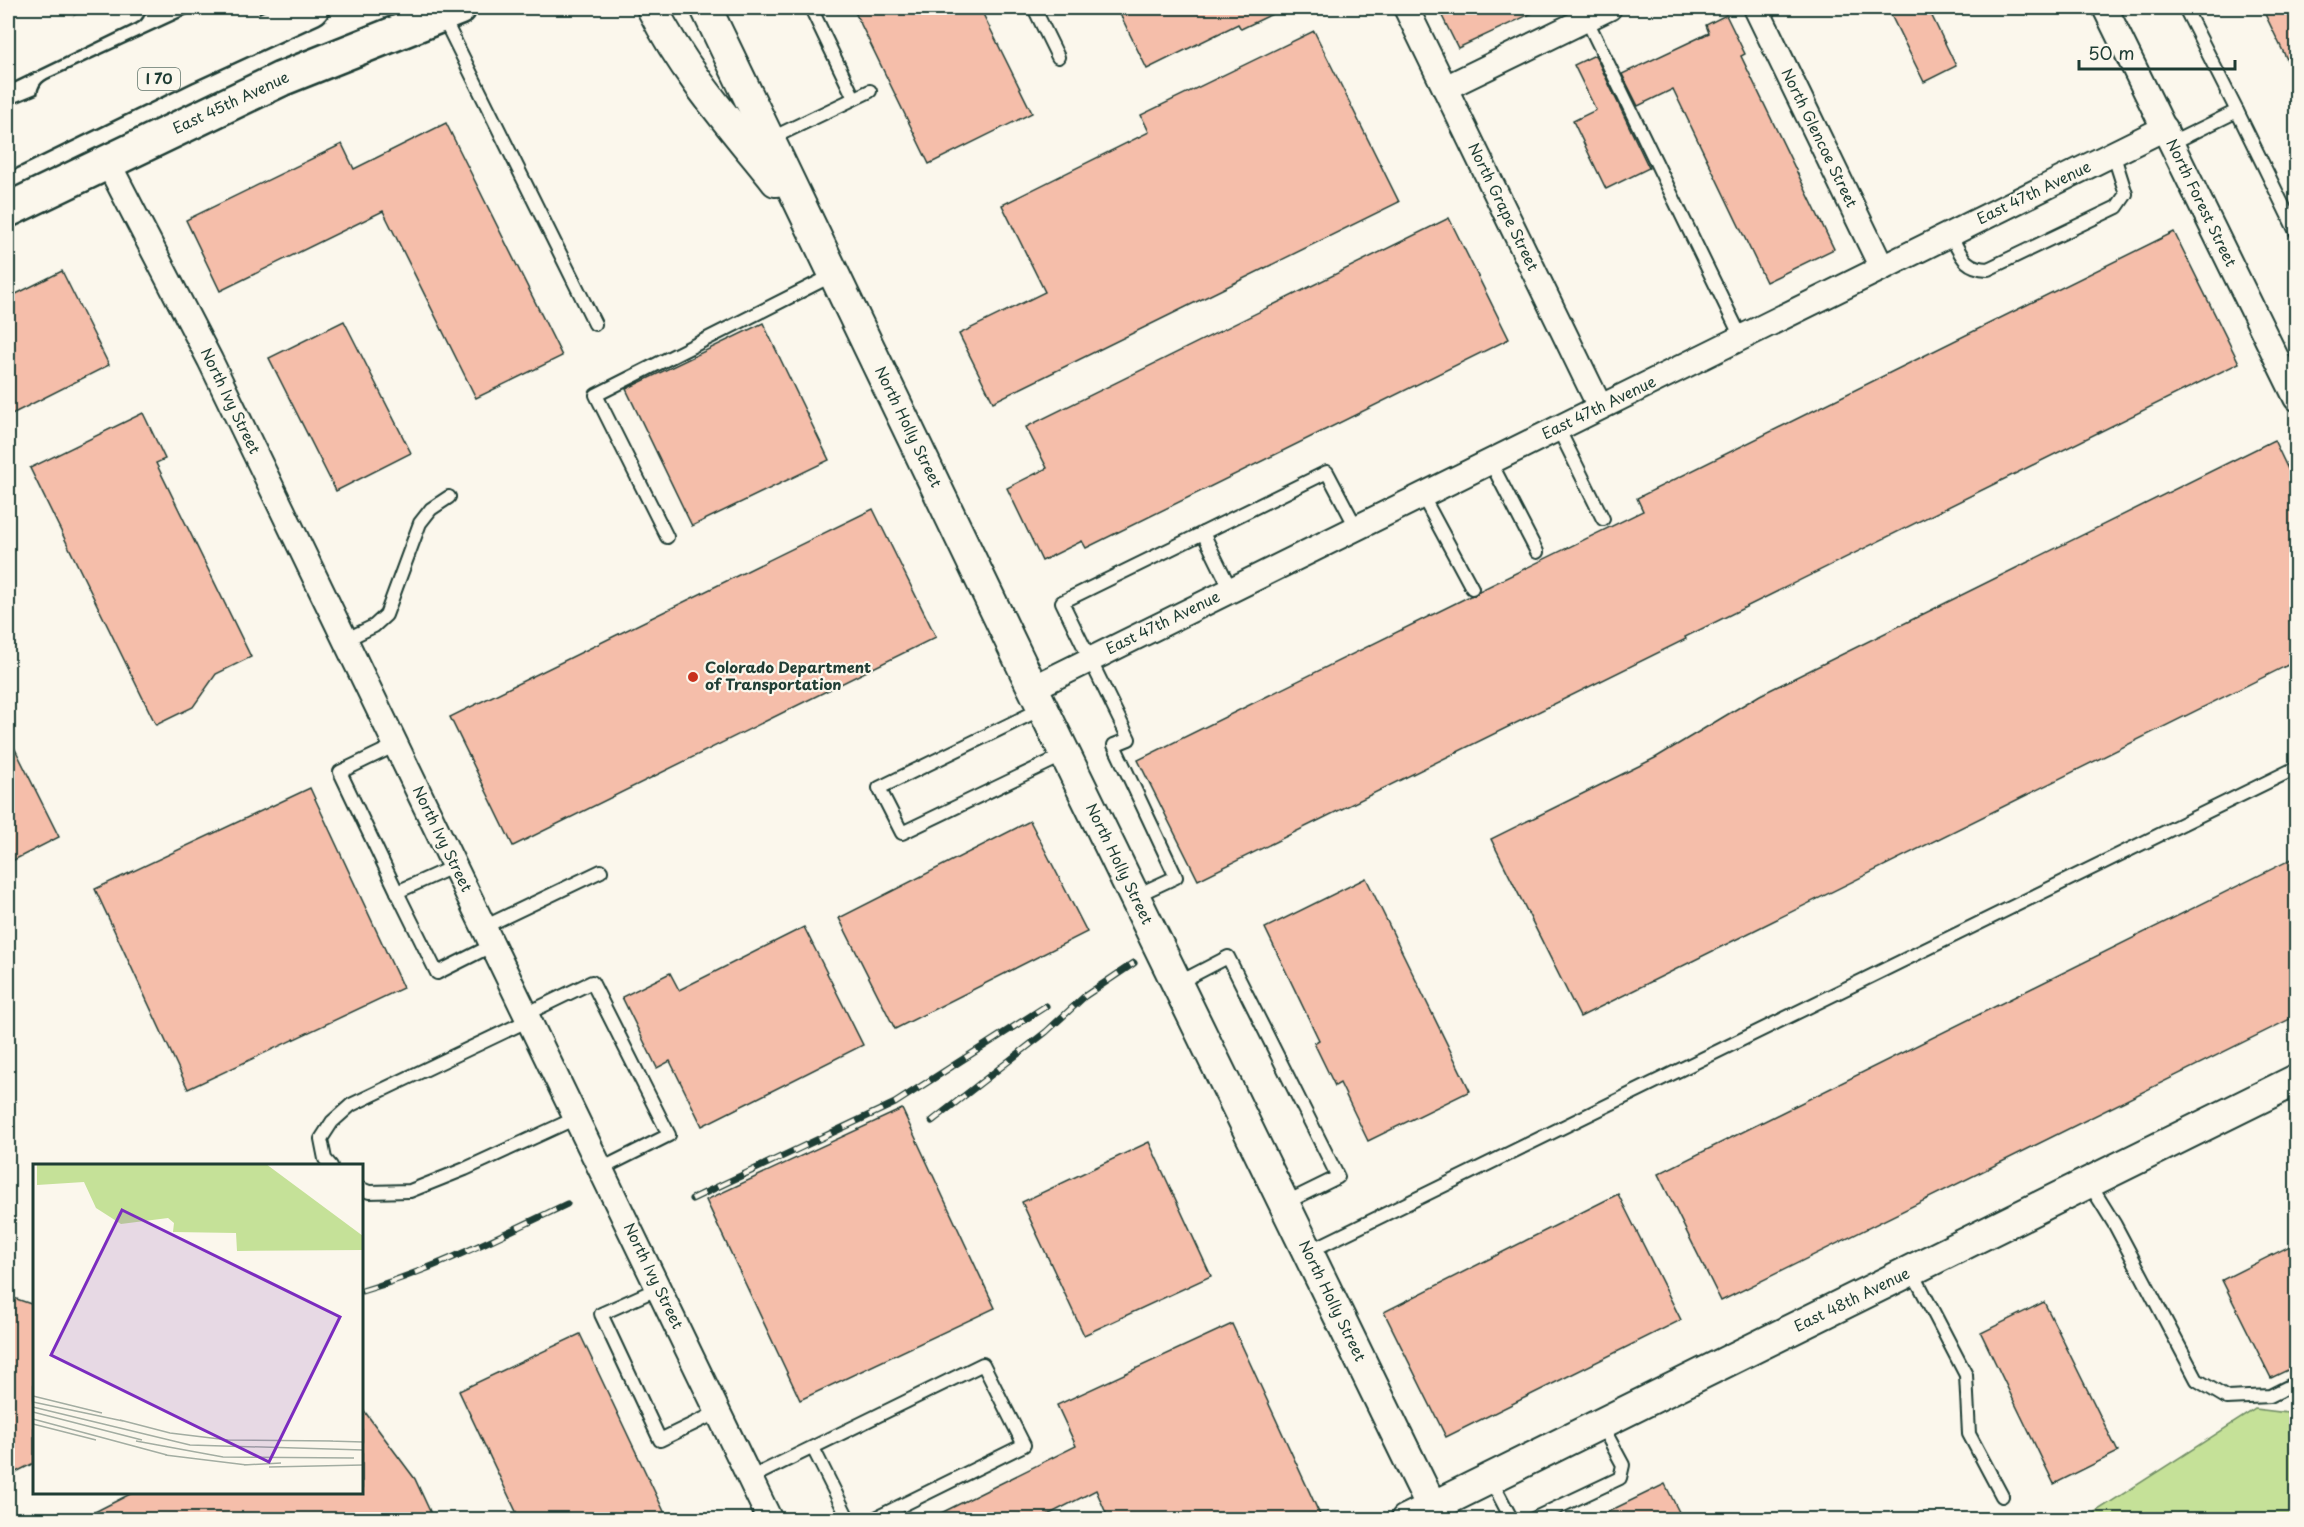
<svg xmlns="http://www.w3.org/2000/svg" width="2304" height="1527" font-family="'Playpen Sans',sans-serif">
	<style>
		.green { fill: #c5e198; stroke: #728f66; stroke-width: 1.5 }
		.building { fill: #f5beaa; stroke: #1f3d34; stroke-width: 1.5 }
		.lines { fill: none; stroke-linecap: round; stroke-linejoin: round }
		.service-casing { stroke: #1f3d34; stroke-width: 16 }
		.minor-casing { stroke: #1f3d34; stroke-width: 28 }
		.tertiary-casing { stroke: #1f3d34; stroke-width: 34 }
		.secondary-casing { stroke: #1f3d34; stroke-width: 38 }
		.motorway-casing { stroke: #1f3d34; stroke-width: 38 }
		.service { stroke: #fbf7ec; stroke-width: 12 }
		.minor { stroke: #fbf7ec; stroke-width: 24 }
		.tertiary { stroke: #fbf7ec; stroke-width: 30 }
		.secondary { stroke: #fbf7ec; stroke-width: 33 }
		.motorway { stroke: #fbf7ec; stroke-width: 33 }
		.rail-casing { stroke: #1f3d34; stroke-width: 7 }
		.rail { stroke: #fbf7ec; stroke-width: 4.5; stroke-dasharray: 14; stroke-linecap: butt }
		.poi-dot { fill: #c8321e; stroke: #fbf7ec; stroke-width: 2 }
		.labels { text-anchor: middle; stroke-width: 4.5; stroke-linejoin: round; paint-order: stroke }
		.shield { fill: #fbf7ec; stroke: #61756b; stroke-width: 1.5 }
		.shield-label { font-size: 14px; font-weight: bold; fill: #1f3d34 }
		.street-label { font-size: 15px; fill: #1f3d34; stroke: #fbf7ec }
		.poi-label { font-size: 15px; font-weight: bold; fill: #1f3d34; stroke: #fbf7ec; text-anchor: start }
		.inset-road { fill: none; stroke: #a3ada2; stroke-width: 1.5 }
		.view { fill: #7b2cbf; fill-opacity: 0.15; stroke: #7b2cbf; stroke-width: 3 }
		.inset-edge { fill: none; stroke: #1f3d34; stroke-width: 3 }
	</style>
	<rect width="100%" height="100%" fill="#fbf7ec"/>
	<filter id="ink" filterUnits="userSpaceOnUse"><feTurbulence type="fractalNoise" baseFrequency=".0167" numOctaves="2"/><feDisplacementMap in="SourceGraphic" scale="12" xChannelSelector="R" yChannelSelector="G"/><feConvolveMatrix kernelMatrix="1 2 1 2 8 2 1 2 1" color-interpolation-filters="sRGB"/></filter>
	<g filter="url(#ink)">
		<!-- green -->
		<polygon class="green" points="2255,1409 2296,1414 2296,1519 2084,1519"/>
		<!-- building -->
		<g class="building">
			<polygon points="853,8 980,8 1032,113 929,164"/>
			<polygon points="1117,8 1285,8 1241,29 1238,24 1147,69"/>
			<polygon points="1438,8 1543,8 1458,48"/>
			<polygon points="1900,8 1928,8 1956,66 1924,82 1890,13"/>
			<polygon points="2262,8 2296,8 2296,78"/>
			<polygon points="1726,15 1745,54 1741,56 1834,249 1766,282 1673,89 1638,106 1622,74 1709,33 1706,25"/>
			<polygon points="1314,31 1399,202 993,402 959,334 1045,292 1002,205 1149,132 1141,115"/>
			<polygon points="1595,55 1649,168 1606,189 1573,121 1596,110 1574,65"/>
			<polygon points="446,123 562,356 476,398 383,211 220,291 186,220 342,144 354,169"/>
			<polygon points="1449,218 1509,339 1086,548 1082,541 1042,561 1007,488 1047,468 1026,427"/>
			<polygon points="2174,232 2239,363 1685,637 1686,639 1198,880 1138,760 1470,596 1475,595 1479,591 1643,511 1637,498"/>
			<polygon points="62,271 109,365 8,416 8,298"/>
			<polygon points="344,321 411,453 336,491 269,358"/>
			<polygon points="763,323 829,460 692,526 626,389"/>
			<polygon points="143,413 165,459 156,463 251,657 216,674 193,707 156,725 30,468"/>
			<polygon points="2274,440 2296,486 2296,661 1580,1017 1491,839 1655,758 1760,695"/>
			<polygon points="873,509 936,637 513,846 450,717"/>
			<polygon points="8,735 59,837 8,863"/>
			<polygon points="310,788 403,988 188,1089 95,889"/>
			<polygon points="1030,821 1087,932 895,1029 839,918"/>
			<polygon points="2296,857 2296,1016 1721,1301 1658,1174"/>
			<polygon points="1366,878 1470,1091 1368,1141 1340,1083 1335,1086 1314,1043 1319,1040 1265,928"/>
			<polygon points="804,927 863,1045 702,1126 670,1061 657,1068 622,997 670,973 679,990"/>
			<polygon points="902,1109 995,1308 800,1400 706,1200"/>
			<polygon points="1149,1142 1211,1276 1084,1335 1022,1202"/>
			<polygon points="1618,1194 1681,1320 1446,1437 1384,1312"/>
			<polygon points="2296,1243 2296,1366 2271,1378 2222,1280"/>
			<polygon points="8,1296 34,1305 34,1463 8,1476"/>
			<polygon points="2044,1302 2118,1452 2054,1484 1981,1333"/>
			<polygon points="1232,1324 1320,1515 1310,1520 1109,1520 1096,1490 1038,1520 927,1520 1076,1446 1057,1405"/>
			<polygon points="580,1334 668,1520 520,1520 459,1391"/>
			<polygon points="362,1408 415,1479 434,1520 79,1520 134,1492 362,1492"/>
			<polygon points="1665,1484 1683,1520 1591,1520"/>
		</g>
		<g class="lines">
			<defs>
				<g id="service">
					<polyline points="811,8 854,98"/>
					<polyline points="1034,8 1058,57"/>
					<polyline points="1581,8 1741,337"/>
					<polyline points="2185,8 2237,111"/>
					<polyline points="442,15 595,324"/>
					<polyline points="770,139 870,91"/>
					<polyline points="2172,143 2237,111 2296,232"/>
					<path d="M1950,234c11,20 13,34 38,35l129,-62 9,-13 -13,-41"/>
					<polyline points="1558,428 1603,519"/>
					<polyline points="1490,461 1537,552"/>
					<polyline points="1422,495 1472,588"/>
					<polyline points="667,537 596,395 833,275"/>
					<polyline points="1231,590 1203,533 1327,472 1356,527"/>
					<polyline points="345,640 374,626 386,615 420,523 431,509 449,497"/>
					<polyline points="1043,708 879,788 902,833 1064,755"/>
					<polyline points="396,745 340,772 397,892"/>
					<polyline points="455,866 397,892 437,973 493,945"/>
					<polyline points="1135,896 1176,877 1114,745 1129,739 1062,602 1203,533"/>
					<polyline points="484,927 601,871"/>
					<polyline points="1178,983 1228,957 1338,1177 1285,1203"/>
					<polyline points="526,1014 592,982 669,1135 601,1169"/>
					<polyline points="331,1166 325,1159 321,1139 332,1122 351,1105 529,1020"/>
					<polyline points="2089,1183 2115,1225 2197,1380 2227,1398 2270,1396 2296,1383"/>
					<polyline points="362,1189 369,1192 410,1191 465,1169 576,1118"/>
					<polyline points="1308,1252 2296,768"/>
					<polyline points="1912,1271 1966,1375 1969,1434 2002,1496"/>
					<polyline points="659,1288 601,1314 660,1440 718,1412"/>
					<polyline points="813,1448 849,1520"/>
					<polyline points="750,1478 983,1364 1024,1445 872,1520"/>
					<polyline points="1490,1478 1512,1520"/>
					<polyline points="1531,1520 1620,1478 1623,1465 1601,1424"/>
				</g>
				<g id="minor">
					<polyline points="1406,8 1600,407"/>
					<polyline points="1756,8 1882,268"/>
					<polyline points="2105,8 2296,398"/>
					<polyline points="1445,88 1609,8"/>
					<polyline points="107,161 210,360 770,1520"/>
					<polyline points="1033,688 2165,128"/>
				</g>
				<g id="tertiary">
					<path d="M652,8c32,64 79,117 124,173"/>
					<polyline points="706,8 1027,676 1432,1507"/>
					<polyline points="1406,1520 2296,1080"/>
				</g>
				<polyline id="secondary" points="8,210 281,79 459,8"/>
				<g id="motorway">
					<polyline points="8,32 59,8"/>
					<polyline points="8,66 128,8"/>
					<polyline points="55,95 243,8"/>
					<polyline points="8,125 81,95"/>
					<polyline points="8,153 186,66 312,8"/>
				</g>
			</defs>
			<!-- service casing -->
			<use href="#service" class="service-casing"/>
			<!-- minor casing -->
			<use href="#minor" class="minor-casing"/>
			<!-- tertiary casing -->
			<use href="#tertiary" class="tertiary-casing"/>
			<!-- secondary casing -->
			<use href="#secondary" class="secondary-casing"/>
			<!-- motorway casing -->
			<use href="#motorway" class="motorway-casing"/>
			<!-- service -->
			<use href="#service" class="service"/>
			<!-- minor -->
			<use href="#minor" class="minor"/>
			<!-- tertiary -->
			<use href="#tertiary" class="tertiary"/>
			<!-- secondary -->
			<use href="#secondary" class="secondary"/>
			<!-- motorway -->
			<use href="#motorway" class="motorway"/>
			<defs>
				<g id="rail">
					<polyline points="932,1121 1046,1032 1085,996 1134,963"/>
					<polyline points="692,1199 895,1103 1046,1006"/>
					<path d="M362,1291c71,-21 138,-55 205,-87"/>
				</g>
			</defs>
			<!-- rail casing -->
			<use href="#rail" class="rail-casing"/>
			<!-- rail -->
			<use href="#rail" class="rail"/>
		</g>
	</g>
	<!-- markers -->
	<circle class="poi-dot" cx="693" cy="677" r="6"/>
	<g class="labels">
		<!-- shield labels -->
		<rect class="shield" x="138" y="68" width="42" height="22" rx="4.5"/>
		<g class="shield-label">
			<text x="159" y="84">I 70</text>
		</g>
		<!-- street labels -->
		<g class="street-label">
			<text transform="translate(231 103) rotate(-25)" y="5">East 45th Avenue</text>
			<text transform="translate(1819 138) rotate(64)" y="5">North Glencoe Street</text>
			<text transform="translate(2034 193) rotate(-26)" y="5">East 47th Avenue</text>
			<text transform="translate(2201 203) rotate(64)" y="5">North Forest Street</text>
			<text transform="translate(1503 207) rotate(64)" y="5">North Grape Street</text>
			<text transform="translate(230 401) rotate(64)" y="5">North Ivy Street</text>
			<text transform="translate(1599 408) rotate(-26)" y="5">East 47th Avenue</text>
			<text transform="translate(908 427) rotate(64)" y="5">North Holly Street</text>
			<text transform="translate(1163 623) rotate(-26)" y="5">East 47th Avenue</text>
			<text transform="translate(442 839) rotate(64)" y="5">North Ivy Street</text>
			<text transform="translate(1119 864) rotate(64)" y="5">North Holly Street</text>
			<text transform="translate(653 1276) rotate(64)" y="5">North Ivy Street</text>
			<text transform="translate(1852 1300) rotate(-26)" y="5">East 48th Avenue</text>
			<text transform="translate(1332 1301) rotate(64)" y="5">North Holly Street</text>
		</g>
		<!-- poi labels -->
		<g class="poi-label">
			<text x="705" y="673">Colorado Department<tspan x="705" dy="17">of Transportation</tspan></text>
		</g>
	</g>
	<!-- overview -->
	<g transform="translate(33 1164)">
		<rect width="330" height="330" fill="#fbf7ec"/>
		<path d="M4,0h229l97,72v14l-126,1 -1,-18 -63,-1 1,-9 -6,-5 -47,6 -25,-16 -12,-26 -47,3z" fill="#c5e198"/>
		<path class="inset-road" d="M0,232l69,17M0,238l90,19M0,243l157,38 173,5M0,248l109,28M0,255l134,36M87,256l50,13 58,7 105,1M0,260l63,16M103,277l87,16 131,1M296,277l34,1M132,291l82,10M211,301l37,-2M236,303l94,-2"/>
		<path class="view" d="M89,46l218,107 -71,145 -218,-107z"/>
		<rect width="330" height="330" class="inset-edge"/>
	</g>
	<!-- margin -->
	<rect width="2304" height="1527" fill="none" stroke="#fbf7ec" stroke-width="30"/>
	<rect x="15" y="15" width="2274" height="1497" fill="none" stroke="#1f3d34" stroke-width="2" filter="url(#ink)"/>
	<!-- scale -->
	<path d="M2079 60v9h156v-9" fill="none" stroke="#1f3d34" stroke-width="3"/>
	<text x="2088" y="60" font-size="18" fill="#1f3d34" stroke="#fbf7ec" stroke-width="4.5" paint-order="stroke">50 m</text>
</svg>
